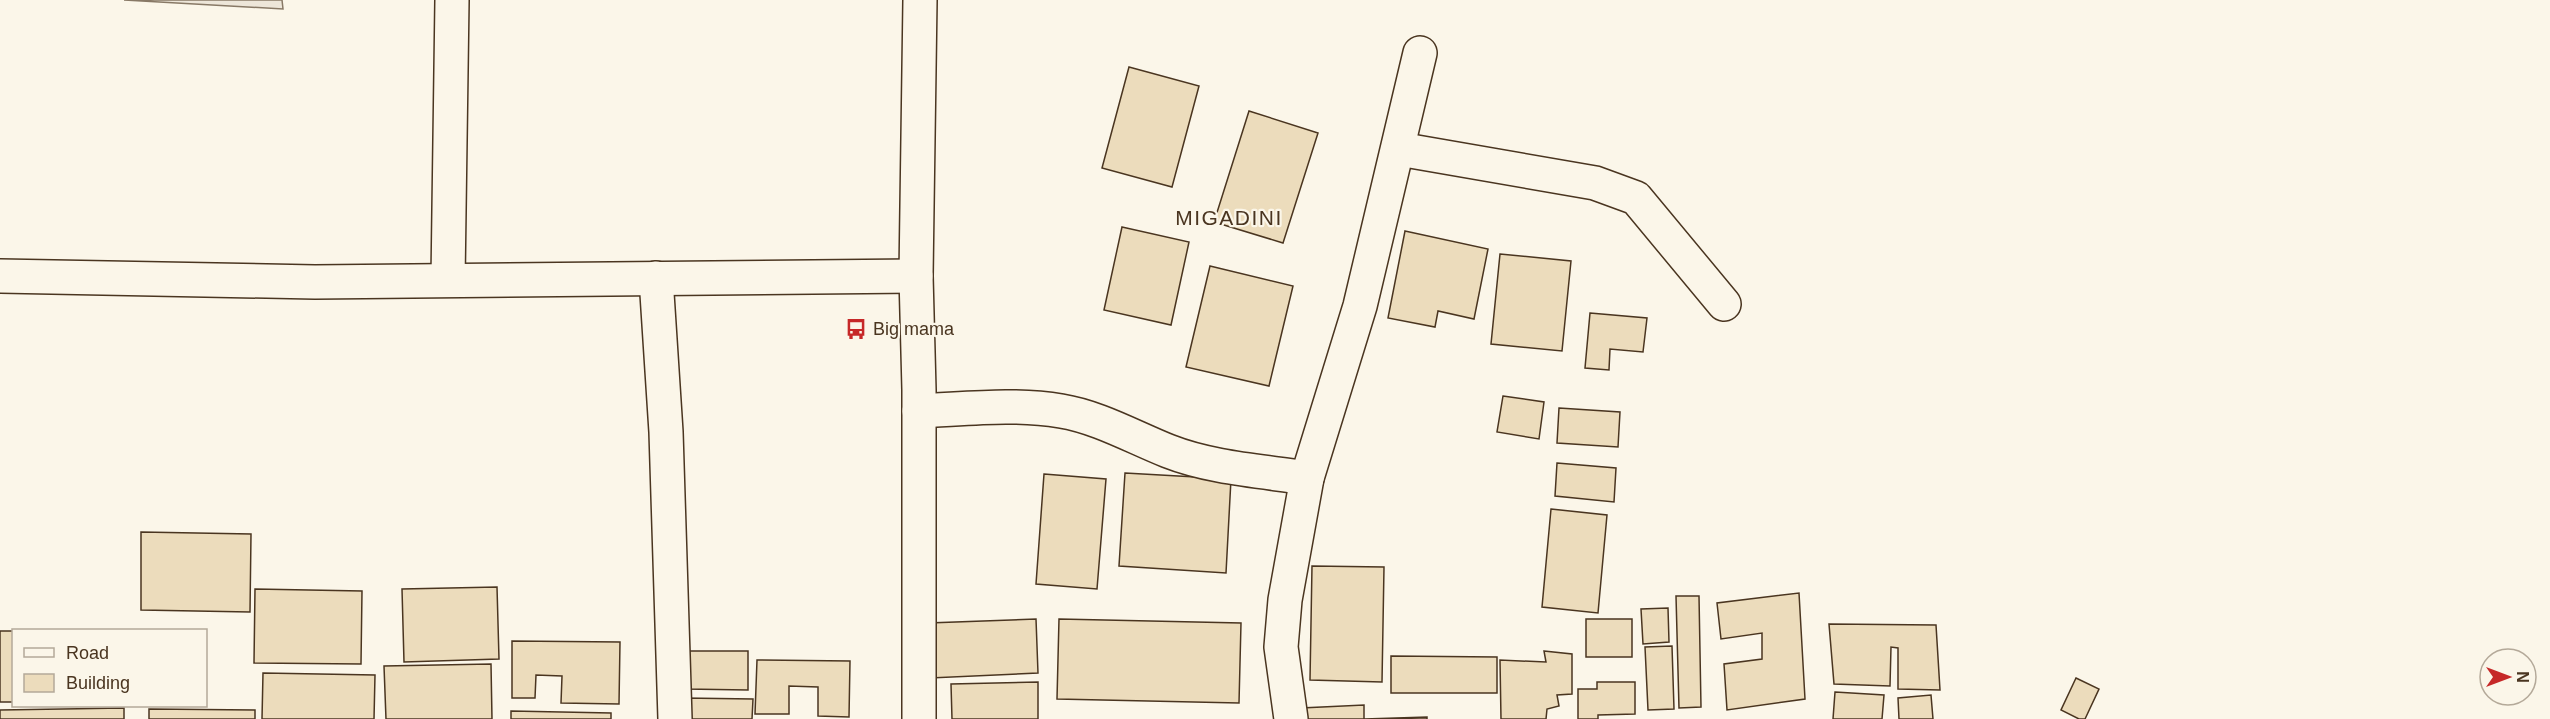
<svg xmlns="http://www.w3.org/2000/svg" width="2550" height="719" font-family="Arial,sans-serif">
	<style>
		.green { fill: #ede6d9; stroke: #887966; stroke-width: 1.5 }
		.building { fill: #ecdcbc; stroke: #4a3520; stroke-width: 1.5 }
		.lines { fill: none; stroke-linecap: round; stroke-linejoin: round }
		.street-casing { stroke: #4a3520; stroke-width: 36 }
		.street { stroke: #fbf6e9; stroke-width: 33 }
		.labels { text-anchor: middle; stroke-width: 4.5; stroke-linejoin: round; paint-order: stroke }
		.poi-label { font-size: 18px; fill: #4a3520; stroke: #fbf6e9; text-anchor: start }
		.quarter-label { font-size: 21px; letter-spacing: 1.5px; fill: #4a3520; stroke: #fbf6e9 }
	</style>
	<rect width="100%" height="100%" fill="#fbf6e9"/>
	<!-- green -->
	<polygon class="green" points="124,0 282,0 283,9"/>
	<!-- building -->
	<g class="building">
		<polygon points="1129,67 1199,86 1172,187 1102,168"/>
		<polygon points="1249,111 1318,133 1283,243 1214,222"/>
		<polygon points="1122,227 1189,242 1171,325 1104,310"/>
		<polygon points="1405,231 1488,249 1474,319 1438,311 1435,327 1388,318"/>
		<polygon points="1500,254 1571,261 1562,351 1491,344"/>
		<polygon points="1210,266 1293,286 1269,386 1186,367"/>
		<polygon points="1590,313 1647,318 1643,352 1610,349 1609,370 1585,368"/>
		<polygon points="1503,396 1544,402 1539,439 1497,432"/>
		<polygon points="1559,408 1620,412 1618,447 1557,443"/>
		<polygon points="1557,463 1616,468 1614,502 1555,496"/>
		<polygon points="1125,473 1231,479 1226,573 1119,566"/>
		<polygon points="1044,474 1106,479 1097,589 1036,584"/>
		<polygon points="1551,509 1607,515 1598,613 1542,607"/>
		<polygon points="141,532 251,534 250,612 141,610"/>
		<polygon points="1312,566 1384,567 1382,682 1310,680"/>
		<polygon points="497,587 499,659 404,662 402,589"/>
		<polygon points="255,589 362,591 361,664 254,663"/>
		<polygon points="1799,593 1805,699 1727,710 1724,664 1762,659 1762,633 1721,639 1717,603"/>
		<polygon points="1676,596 1699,596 1701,707 1679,708"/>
		<polygon points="1668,608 1669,642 1643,644 1641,609"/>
		<polygon points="1036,619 1038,673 930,678 928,623"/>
		<polygon points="1059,619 1241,623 1239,703 1057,699"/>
		<rect x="1586" y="619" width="46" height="38"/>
		<polygon points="1829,624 1936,625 1940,690 1898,689 1898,648 1891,647 1890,686 1834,684"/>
		<rect x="0" y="631" width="14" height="71"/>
		<polygon points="512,641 620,642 619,704 561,703 562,676 536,675 535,698 512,698"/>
		<polygon points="1672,646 1674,709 1648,710 1645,647"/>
		<polygon points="685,651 748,651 748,690 685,689"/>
		<polygon points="1544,651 1572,654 1572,694 1557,695 1559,706 1547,709 1546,719 1501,719 1500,660 1546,662"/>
		<polygon points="1391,656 1497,657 1497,693 1391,693"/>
		<polygon points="757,660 850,661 849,717 818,716 818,687 789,686 789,714 755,714"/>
		<polygon points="491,664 492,719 386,719 384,666"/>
		<polygon points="263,673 375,675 374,719 262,719"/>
		<polygon points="2076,678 2099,689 2085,719 2079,719 2061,710"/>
		<polygon points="1038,682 1038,719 952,719 951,684"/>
		<polygon points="1597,682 1635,682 1635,714 1598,715 1598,719 1578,719 1578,689 1597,689"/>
		<polygon points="1835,692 1884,695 1882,719 1833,719"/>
		<polygon points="1931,695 1933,719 1899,719 1898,698"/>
		<polygon points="683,698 753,699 752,719 682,719"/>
		<polygon points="1364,705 1364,719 1427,717 1427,719 1301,719 1301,708"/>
		<polygon points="124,708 124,719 0,719 0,710"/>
		<polygon points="149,709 255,710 255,719 149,719"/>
		<polygon points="511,711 611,713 611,719 511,719"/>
	</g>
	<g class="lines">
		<defs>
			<g id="street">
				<polyline points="1399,149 1595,183 1636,198 1724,304"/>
				<polyline points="0,276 315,282 916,276"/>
				<polyline points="656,278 666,432 675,719"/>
				<polyline points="448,280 452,0"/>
				<path d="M919,411c47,-2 95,-8 142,0 37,6 72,26 107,40 43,17 93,20 139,27"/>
				<polyline points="919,719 919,390 916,276 920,0"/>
				<polyline points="1291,719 1281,647 1285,600 1307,478 1360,306 1420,53"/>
			</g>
		</defs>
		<!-- street casing -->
		<use href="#street" class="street-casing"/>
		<!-- street -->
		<use href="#street" class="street"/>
	</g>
	<!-- icons -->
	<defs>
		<symbol id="bus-bare" viewBox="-9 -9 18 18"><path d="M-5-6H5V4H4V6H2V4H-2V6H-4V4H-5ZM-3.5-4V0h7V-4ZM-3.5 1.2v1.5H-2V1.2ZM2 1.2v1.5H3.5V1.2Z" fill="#c62828" stroke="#fbf6e9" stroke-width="2.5" paint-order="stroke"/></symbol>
	</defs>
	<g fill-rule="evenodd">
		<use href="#bus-bare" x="841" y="314" width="30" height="30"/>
	</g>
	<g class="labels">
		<!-- poi labels -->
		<g class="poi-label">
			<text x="873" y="335">Big mama</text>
		</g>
		<!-- quarter labels -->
		<g class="quarter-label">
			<text x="1229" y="225">MIGADINI</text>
		</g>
	</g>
	<!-- legend -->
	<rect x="12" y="629" width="195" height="78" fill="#fbf6e9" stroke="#b4a999" stroke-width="1.5"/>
	<rect x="24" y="648" width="30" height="9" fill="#fbf6e9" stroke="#b4a999" stroke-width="1.5"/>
	<text x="66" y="659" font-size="18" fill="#4a3520">Road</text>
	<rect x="24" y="674" width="30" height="18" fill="#ecdcbc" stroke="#b4a999" stroke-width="1.5"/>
	<text x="66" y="689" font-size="18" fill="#4a3520">Building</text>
	<!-- north arrow -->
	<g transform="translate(2508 677) rotate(90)"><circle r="28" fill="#fbf6e9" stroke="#b4a999" stroke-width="1.5"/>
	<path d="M0-4.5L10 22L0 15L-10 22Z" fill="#c62828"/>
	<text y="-9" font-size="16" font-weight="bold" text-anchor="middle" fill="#4a3520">N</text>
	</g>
</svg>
